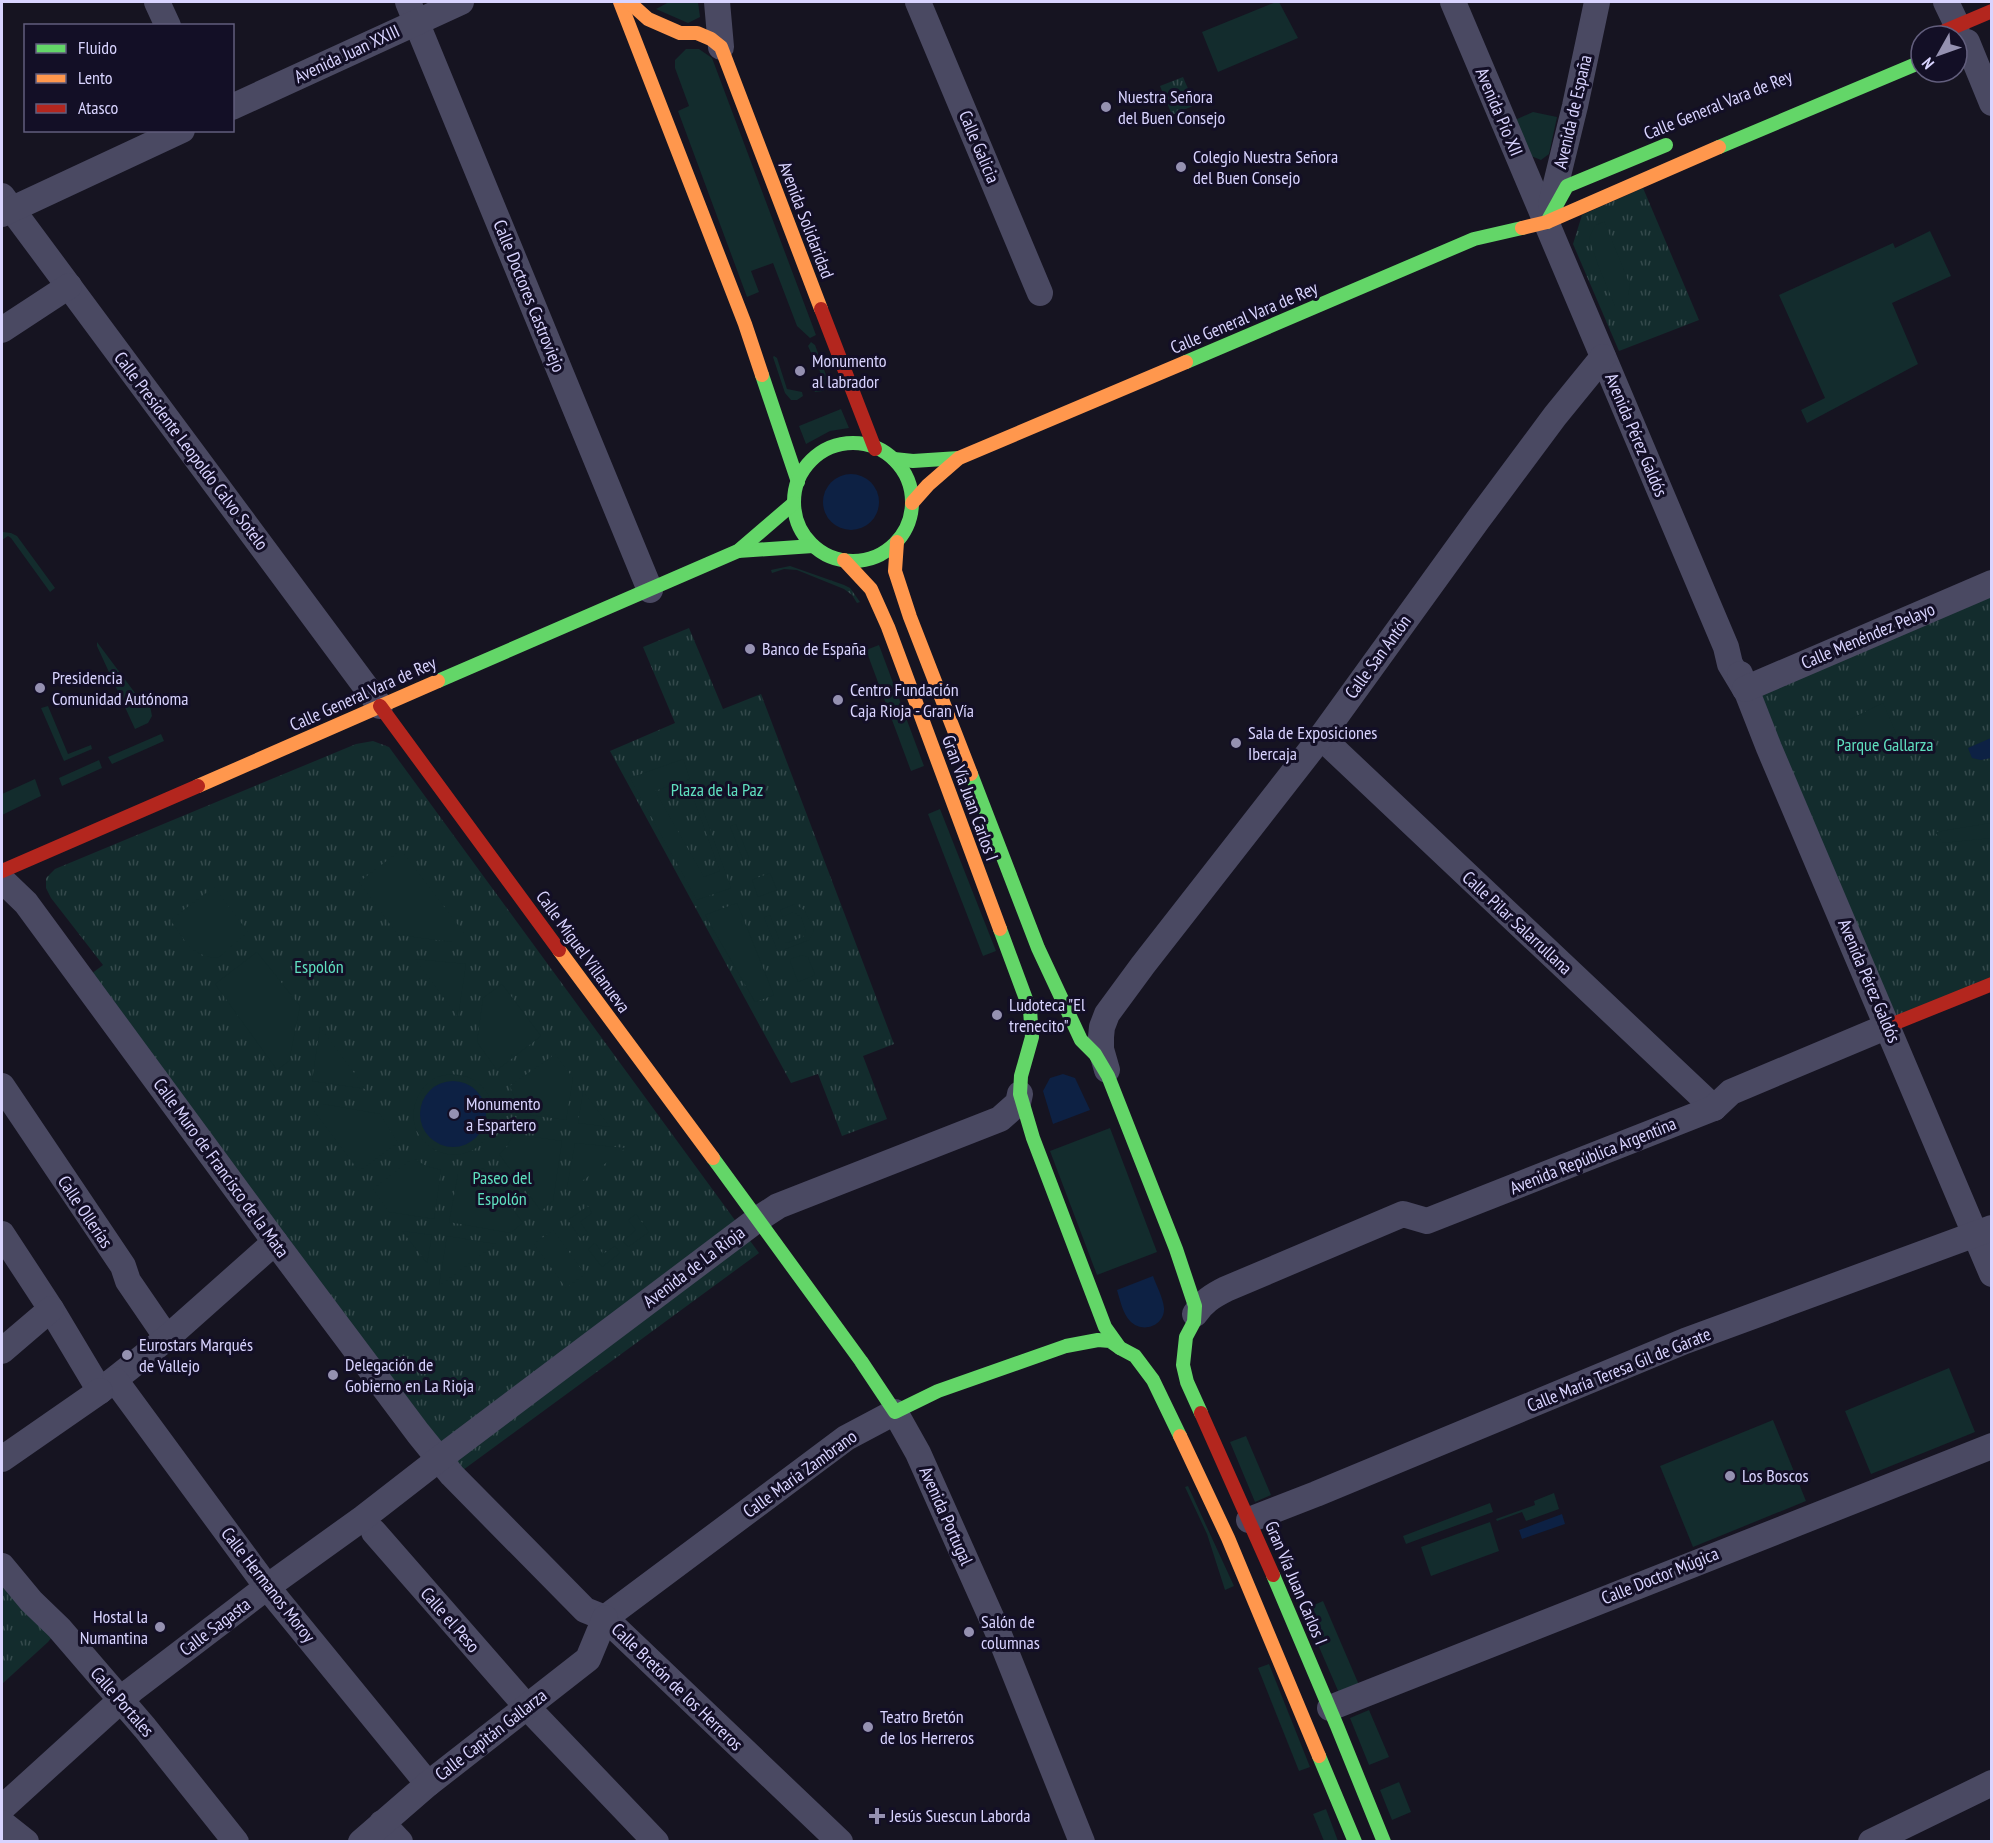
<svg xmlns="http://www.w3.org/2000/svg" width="1993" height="1843" font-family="'PT Sans Narrow',sans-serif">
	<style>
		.grass { fill: url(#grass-tufts) }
		.garden { fill: #132c2d }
		.water { fill: #0d2144 }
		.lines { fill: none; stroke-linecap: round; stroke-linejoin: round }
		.street { stroke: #4a4962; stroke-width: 26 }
		.fast { stroke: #63d668; stroke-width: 14 }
		.slow { stroke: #ff974d; stroke-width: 14 }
		.jam { stroke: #b3261e; stroke-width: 14 }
		.poi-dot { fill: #9591b1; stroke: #130f26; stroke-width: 2 }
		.labels { text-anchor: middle; stroke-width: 6; stroke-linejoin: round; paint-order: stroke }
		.street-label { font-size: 18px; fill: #d9d4ff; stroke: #130f26 }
		.poi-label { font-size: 18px; fill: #d9d4ff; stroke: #130f26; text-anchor: start }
		.park-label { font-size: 18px; fill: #5fe0c0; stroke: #130f26 }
	</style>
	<defs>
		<pattern id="grass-tufts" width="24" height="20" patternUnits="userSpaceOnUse" patternTransform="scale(1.5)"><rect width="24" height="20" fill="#132c2d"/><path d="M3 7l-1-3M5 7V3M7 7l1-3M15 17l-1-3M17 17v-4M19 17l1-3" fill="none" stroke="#354a4c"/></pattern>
	</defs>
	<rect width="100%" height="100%" fill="#161421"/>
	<!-- grass -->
	<g class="grass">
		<polygon points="1183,77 1195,105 1172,115 1160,86"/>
		<polygon points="1643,188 1699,320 1619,351 1573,244 1582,215"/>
		<polygon points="790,566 844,585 850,588 860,602 857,603 852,595 844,589 797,570 784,569 772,573 771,570"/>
		<polygon points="1991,583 1991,984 1888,1026 1745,689"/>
		<polygon points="689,628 723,709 761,694 894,1044 863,1056 887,1119 842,1136 818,1074 791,1083 610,751 675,723 643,647"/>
		<polygon points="373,741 389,747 759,1253 463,1470 406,1400 91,974 103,965 51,898 46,888 46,878 55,869 356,744"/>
		<polygon points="2,1566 59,1628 48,1642 2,1684"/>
	</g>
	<!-- garden -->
	<g class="garden">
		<polygon points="669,2 698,2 700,17 688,23 656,9"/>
		<polygon points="1276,2 1279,2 1298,38 1218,72 1202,32"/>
		<polygon points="686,49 699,49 712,58 816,335 810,338 797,326 773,263 751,271 759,292 747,297 678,111 689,106 675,68 675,60"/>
		<polygon points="1533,112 1557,117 1549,154 1541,160 1531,156 1515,120"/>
		<polygon points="1604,221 1630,285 1628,295 1615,306 1598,265 1589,238 1595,226"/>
		<polygon points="1930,231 1951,276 1892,303 1918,364 1807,423 1801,410 1825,398 1779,295 1893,243 1895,248"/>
		<polygon points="811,342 815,345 827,378 827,387 823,391 815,392 813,388 822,376 808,346"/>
		<polygon points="774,356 777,358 787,389 802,392 803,396 797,400 791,400 785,393 773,357"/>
		<polygon points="841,409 849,428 830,431 806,444 799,426"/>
		<polygon points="3,532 11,533 17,536 55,588 50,592 11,538 8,536 2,540 2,533"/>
		<polygon points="97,642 141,701 150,706 152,716 148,723 135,729 97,646"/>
		<polygon points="879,645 924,766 911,771 866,650"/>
		<polygon points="1883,703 1896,733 1854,746 1846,721"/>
		<polygon points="48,706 68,754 91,745 92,749 64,761 41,708"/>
		<polygon points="161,734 164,741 112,764 108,757"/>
		<polygon points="683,759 690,779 655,791 704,877 720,871 691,792 696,790 731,888 697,900 630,778"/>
		<polygon points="99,760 102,768 62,786 59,778"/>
		<polygon points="35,779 41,796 2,815 2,794"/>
		<polygon points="940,809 996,951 983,956 928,814"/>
		<polygon points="1991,823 1991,838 1943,843 1935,832"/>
		<polygon points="736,824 749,858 743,860 730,826"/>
		<polygon points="401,850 464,933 452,942 398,935 359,882"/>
		<polygon points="770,873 777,890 758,897 752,880"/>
		<path d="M214,887l34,45 -30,26c-27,-2 -32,-16 -47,-37l2,-3z"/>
		<polygon points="737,903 774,995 755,1002 705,915"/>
		<polygon points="795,904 805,911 814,930 809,940 778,952 764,917 770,915 779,939 787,943 803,937 806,931 801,917 793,912 783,917 780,910"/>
		<polygon points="257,952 300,1006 289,1061 277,1070 215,984"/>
		<polygon points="802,955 808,957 815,975 798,982 790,961 791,959"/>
		<polygon points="415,959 466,964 458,1017"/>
		<polygon points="502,984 541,1036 497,1070 477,1042 483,998"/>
		<polygon points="320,1027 366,1089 312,1081"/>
		<polygon points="555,1054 573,1078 566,1120 516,1113 516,1102 510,1086"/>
		<path d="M451,1074c9,1 18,2 26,8 17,12 22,40 8,57 -16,22 -47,20 -63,0 -16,-19 -8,-51 15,-62 4,-1 9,-2 14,-3z"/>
		<polygon points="583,1091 610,1127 578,1123"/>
		<polygon points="323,1104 380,1114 398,1143 359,1171 314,1111"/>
		<polygon points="1110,1128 1157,1252 1097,1275 1050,1151"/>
		<polygon points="513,1134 562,1141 553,1201 541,1211 499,1154 507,1147"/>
		<polygon points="575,1143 626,1148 566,1193"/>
		<polygon points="413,1158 426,1166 441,1170 434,1219 389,1212 373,1189"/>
		<polygon points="483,1168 523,1223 510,1233 449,1222 458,1174 471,1174"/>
		<polygon points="588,1206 592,1213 580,1222 588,1233 580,1238 568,1220"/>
		<polygon points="636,1214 649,1232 628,1247 623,1241 636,1230 628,1220"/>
		<polygon points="553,1230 585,1274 566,1288 534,1244"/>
		<polygon points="402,1231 432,1235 427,1263"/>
		<polygon points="447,1236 496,1244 439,1286 439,1285"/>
		<polygon points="595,1243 603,1254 615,1246 620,1253 602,1267 588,1249"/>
		<polygon points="1949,1368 1975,1432 1871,1474 1845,1411"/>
		<polygon points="1773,1420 1806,1501 1693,1547 1660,1466"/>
		<polygon points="1246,1436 1271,1495 1255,1502 1230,1442"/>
		<polygon points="1188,1486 1234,1586 1225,1590 1207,1534 1185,1487"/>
		<polygon points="1554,1493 1559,1509 1526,1521 1522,1512 1497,1521 1496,1519 1535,1505 1534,1501"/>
		<polygon points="1490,1503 1493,1512 1406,1544 1403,1536"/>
		<polygon points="1490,1522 1499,1551 1431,1576 1421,1547"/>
		<polygon points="1323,1601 1359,1685 1339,1693 1303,1610"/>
		<polygon points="1269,1664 1310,1767 1299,1771 1258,1668"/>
		<polygon points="1369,1710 1389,1757 1369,1765 1350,1718"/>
		<polygon points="1399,1782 1411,1812 1392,1820 1380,1790"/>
		<polygon points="1326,1809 1338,1841 1324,1841 1313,1814"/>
	</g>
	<!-- water -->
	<g class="water">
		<circle cx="851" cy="502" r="28"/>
		<polygon points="1991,738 1991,758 1981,760 1972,758 1968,748"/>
		<polygon points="1063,1074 1075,1078 1090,1110 1053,1124 1043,1091 1050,1078"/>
		<circle cx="453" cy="1114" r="33"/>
		<path d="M1153,1276c3,9 10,21 11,32 1,18 -22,26 -34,13 -7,-7 -10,-21 -13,-31z"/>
		<polygon points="1562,1514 1565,1524 1522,1539 1519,1530"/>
	</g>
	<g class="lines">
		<!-- street -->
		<g class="street">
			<polyline points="157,2 168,26"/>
			<polyline points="408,2 650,590"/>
			<polyline points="717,2 721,47"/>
			<polyline points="918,2 1040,293"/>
			<polyline points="1453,2 1726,647 1730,664 1745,689"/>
			<polyline points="1946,2 1957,25"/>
			<polyline points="1967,42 1992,103"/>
			<polyline points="232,107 461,2"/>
			<polyline points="2,196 380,706"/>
			<polyline points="1551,204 1575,106 1597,2"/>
			<polyline points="2,214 182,130"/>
			<polyline points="2,330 69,286"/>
			<polyline points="1740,674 1769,748 1992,1274"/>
			<polyline points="1745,689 1992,583"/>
			<polyline points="1321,737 1714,1108"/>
			<polyline points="2,880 26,903 275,1242 418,1433 452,1475 585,1610 605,1618 840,1842"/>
			<polyline points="1107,1070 1101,1049 1101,1037 1102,1027 1107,1014 1143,965 1321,737 1477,521 1555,416 1603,357"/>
			<polyline points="2,1086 123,1266 128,1281 167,1338"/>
			<polyline points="2,1234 51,1309 100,1391 167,1338 275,1242"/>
			<path d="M1195,1314c8,-12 17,-18 31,-25l177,-75 24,7 287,-113 17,-16 157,-66"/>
			<polyline points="2,1351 51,1309"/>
			<polyline points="115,1380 267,1587 428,1784"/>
			<polyline points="2,1459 100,1391"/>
			<polyline points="1249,1520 1316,1494 1685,1341 1992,1228"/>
			<polyline points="374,1532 527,1707 656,1842"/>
			<polyline points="2,1566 31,1601 59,1628 145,1728 236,1842"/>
			<polyline points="605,1618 846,1438 895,1412 918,1453 1000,1637 1082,1842"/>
			<polyline points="1330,1708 1992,1446"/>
			<polyline points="2,1808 132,1690 267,1587 363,1518 439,1459 758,1219 778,1206 1000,1119 1018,1103 1020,1094"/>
			<polyline points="2,1823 26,1842"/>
			<polyline points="382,1823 400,1842"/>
			<polyline points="361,1842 428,1784 588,1659 605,1618"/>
			<polyline points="1871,1842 1992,1783"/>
		</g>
		<!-- fast -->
		<g class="fast">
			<polyline points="1719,147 1921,62"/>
			<polyline points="1547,222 1567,186 1666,145"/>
			<polyline points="1186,362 1474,239 1522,228"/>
			<polyline points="762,375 798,482"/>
			<circle cx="853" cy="502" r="59"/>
			<polyline points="894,459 913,461 959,458"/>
			<polyline points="738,551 813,546"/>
			<polyline points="438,681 738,551 794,503"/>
			<polyline points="971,774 1038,948 1081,1040 1095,1054 1108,1076 1176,1249 1195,1306 1194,1322 1186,1337 1183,1365 1187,1382 1201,1413"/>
			<polyline points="1000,929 1030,1010 1032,1037 1021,1076 1020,1094 1033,1138 1105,1327 1120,1348 1135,1356 1153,1380 1180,1436"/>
			<polyline points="713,1158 861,1361 895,1412 938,1391 1066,1346 1098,1340 1110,1341 1120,1348"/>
			<polyline points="1273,1575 1337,1726 1384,1842"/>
			<polyline points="1319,1756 1355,1842"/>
		</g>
		<!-- slow -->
		<g class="slow">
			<polyline points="620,2 745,324 762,375"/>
			<polyline points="629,2 648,19 680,33 697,33 711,39 721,47 821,309"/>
			<polyline points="1522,228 1547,222 1719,147"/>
			<polyline points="912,503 928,485 959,458 1186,362"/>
			<polyline points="897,542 895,571 910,617 971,774"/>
			<polyline points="844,560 871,589 888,627 1000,929"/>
			<polyline points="198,786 438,681"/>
			<polyline points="559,950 713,1158"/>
			<polyline points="1180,1436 1228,1538 1319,1756"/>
		</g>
		<!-- jam -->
		<g class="jam">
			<polyline points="1933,36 1992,11"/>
			<polyline points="821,309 875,449"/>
			<polyline points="380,706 559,950"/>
			<polyline points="2,871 198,786"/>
			<polyline points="1888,1026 1992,984"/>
			<polyline points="1201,1413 1273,1575"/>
		</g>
	</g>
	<!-- markers -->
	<g class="poi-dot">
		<circle cx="1106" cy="107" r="6"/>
		<circle cx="1181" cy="167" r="6"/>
		<circle cx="800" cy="371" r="6"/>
		<circle cx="750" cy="649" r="6"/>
		<circle cx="40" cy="688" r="6"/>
		<circle cx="838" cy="700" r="6"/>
		<circle cx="1236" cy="743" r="6"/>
		<circle cx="997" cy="1015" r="6"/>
		<circle cx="454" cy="1114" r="6"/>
		<circle cx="127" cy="1355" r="6"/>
		<circle cx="333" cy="1375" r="6"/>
		<circle cx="1730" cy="1476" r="6"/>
		<circle cx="160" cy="1627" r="6"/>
		<circle cx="969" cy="1632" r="6"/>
		<circle cx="868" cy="1727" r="6"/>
		<path d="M874 1807h6v6h6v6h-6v6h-6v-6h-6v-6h6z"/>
	</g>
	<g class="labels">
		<!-- street labels -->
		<g class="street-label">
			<text transform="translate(347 54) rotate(-25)" y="6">Avenida Juan XXIII</text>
			<text transform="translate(1718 105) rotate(-22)" y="6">Calle General Vara de Rey</text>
			<text transform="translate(1499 112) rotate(67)" y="6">Avenida Pío XII</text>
			<text transform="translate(1573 112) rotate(-77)" y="6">Avenida de España</text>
			<text transform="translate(979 147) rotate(67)" y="6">Calle Galicia</text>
			<text transform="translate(806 220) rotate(69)" y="6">Avenida Solidaridad</text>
			<text transform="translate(529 296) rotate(68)" y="6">Calle Doctores Castroviejo</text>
			<text transform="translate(1244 318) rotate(-23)" y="6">Calle General Vara de Rey</text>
			<text transform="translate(1636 435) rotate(67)" y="6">Avenida Pérez Galdós</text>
			<text transform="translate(191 451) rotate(53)" y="6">Calle Presidente Leopoldo Calvo Sotelo</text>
			<text transform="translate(1868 636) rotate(-23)" y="6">Calle Menéndez Pelayo</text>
			<text transform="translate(1378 657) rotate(-54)" y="6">Calle San Antón</text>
			<text transform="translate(363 694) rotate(-24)" y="6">Calle General Vara de Rey</text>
			<text transform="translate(970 798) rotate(70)" y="6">Gran Vía Juan Carlos I</text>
			<text transform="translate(1517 923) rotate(43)" y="6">Calle Pilar Salarrullana</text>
			<text transform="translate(583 952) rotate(54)" y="6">Calle Miguel Villanueva</text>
			<text transform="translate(1869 981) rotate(67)" y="6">Avenida Pérez Galdós</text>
			<text transform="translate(1593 1156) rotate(-22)" y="6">Avenida República Argentina</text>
			<text transform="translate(221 1168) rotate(54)" y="6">Calle Muro de Francisco de la Mata</text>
			<text transform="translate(85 1212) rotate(56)" y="6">Calle Ollerías</text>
			<text transform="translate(694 1267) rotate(-37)" y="6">Avenida de La Rioja</text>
			<text transform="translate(1619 1370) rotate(-22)" y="6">Calle María Teresa Gil de Gárate</text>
			<text transform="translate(800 1474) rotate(-36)" y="6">Calle María Zambrano</text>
			<text transform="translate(946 1516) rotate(66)" y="6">Avenida Portugal</text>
			<text transform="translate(1660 1576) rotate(-22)" y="6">Calle Doctor Múgica</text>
			<text transform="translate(1296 1583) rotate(67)" y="6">Gran Vía Juan Carlos I</text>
			<text transform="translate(268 1585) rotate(52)" y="6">Calle Hermanos Moroy</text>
			<text transform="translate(450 1620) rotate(49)" y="6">Calle el Peso</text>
			<text transform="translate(215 1627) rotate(-37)" y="6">Calle Sagasta</text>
			<text transform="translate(677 1687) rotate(44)" y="6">Calle Bretón de los Herreros</text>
			<text transform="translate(122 1702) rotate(49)" y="6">Calle Portales</text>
			<text transform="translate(491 1735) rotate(-38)" y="6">Calle Capitán Gallarza</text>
		</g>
		<!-- poi labels -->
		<g class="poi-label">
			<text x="1118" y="103">Nuestra Señora<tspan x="1118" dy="21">del Buen Consejo</tspan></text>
			<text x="1193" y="163">Colegio Nuestra Señora<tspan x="1193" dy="21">del Buen Consejo</tspan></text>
			<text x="812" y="367">Monumento<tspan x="812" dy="21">al labrador</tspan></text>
			<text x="762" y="655">Banco de España</text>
			<text x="52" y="684">Presidencia<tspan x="52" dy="21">Comunidad Autónoma</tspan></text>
			<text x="850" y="696">Centro Fundación<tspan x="850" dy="21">Caja Rioja - Gran Vía</tspan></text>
			<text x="1248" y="739">Sala de Exposiciones<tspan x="1248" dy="21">Ibercaja</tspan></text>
			<text x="1009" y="1011">Ludoteca "El<tspan x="1009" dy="21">trenecito"</tspan></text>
			<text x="466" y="1110">Monumento<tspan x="466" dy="21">a Espartero</tspan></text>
			<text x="139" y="1351">Eurostars Marqués<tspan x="139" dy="21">de Vallejo</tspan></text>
			<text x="345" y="1371">Delegación de<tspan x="345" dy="21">Gobierno en La Rioja</tspan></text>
			<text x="1742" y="1482">Los Boscos</text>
			<text x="148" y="1623" text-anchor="end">Hostal la<tspan x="148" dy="21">Numantina</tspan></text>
			<text x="981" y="1628">Salón de<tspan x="981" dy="21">columnas</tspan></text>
			<text x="880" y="1723">Teatro Bretón<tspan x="880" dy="21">de los Herreros</tspan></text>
			<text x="890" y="1822">Jesús Suescun Laborda</text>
		</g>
		<!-- park labels -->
		<g class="park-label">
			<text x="1885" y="751">Parque Gallarza</text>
			<text x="717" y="796">Plaza de la Paz</text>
			<text x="319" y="973">Espolón</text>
			<text x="502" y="1184">Paseo del<tspan x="502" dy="21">Espolón</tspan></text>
		</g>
	</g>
	<!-- border -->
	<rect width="1993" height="1843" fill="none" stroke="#d9d4ff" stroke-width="6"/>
	<!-- legend -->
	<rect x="24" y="24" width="210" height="108" fill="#130f26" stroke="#625e7d" stroke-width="1.5"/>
	<rect x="36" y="44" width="30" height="9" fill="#63d668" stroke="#625e7d" stroke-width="1.5"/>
	<text x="78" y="54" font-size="18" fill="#d9d4ff">Fluido</text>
	<rect x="36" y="74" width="30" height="9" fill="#ff974d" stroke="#625e7d" stroke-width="1.5"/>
	<text x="78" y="84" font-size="18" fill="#d9d4ff">Lento</text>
	<rect x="36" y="104" width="30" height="9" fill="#b3261e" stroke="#625e7d" stroke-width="1.5"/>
	<text x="78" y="114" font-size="18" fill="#d9d4ff">Atasco</text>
	<!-- north arrow -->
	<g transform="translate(1939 54) rotate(230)"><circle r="28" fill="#130f26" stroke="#625e7d" stroke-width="1.5"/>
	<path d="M0-4.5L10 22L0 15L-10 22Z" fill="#9591b1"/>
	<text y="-9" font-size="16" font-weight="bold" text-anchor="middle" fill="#d9d4ff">N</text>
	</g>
</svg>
